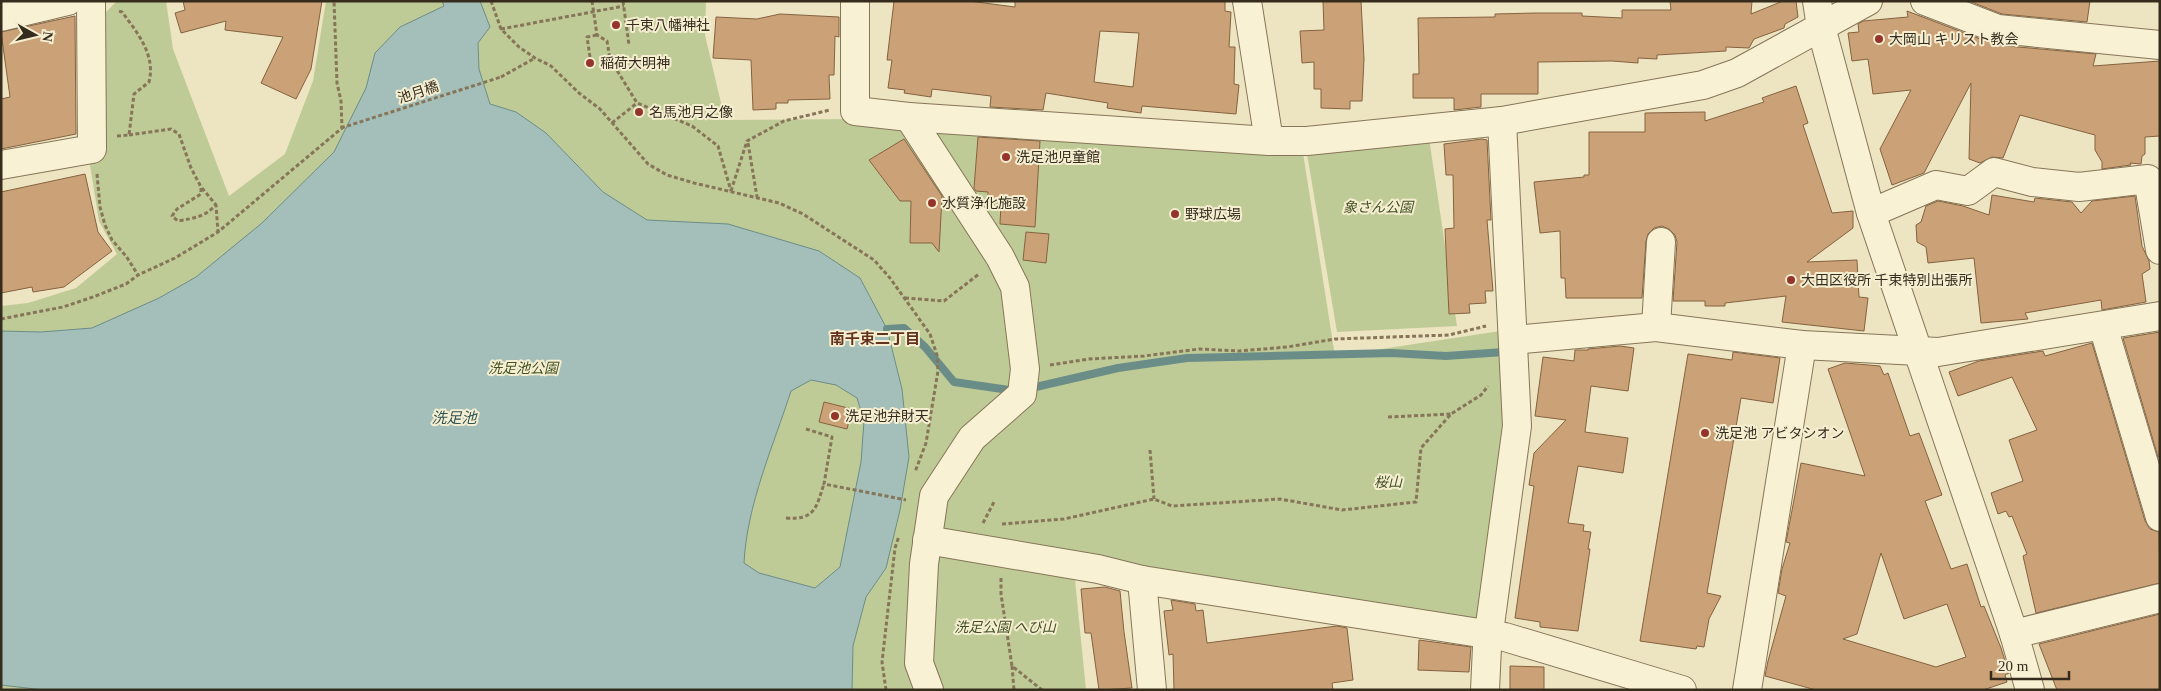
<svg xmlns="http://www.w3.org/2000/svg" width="2161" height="691" font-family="'Times New Roman','Noto Sans JP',serif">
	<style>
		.green { fill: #bfcb96 }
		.water { fill: #a4bfba; stroke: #6b8d88; fill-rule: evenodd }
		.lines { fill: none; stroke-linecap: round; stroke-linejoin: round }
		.stream { stroke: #6b8d88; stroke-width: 8 }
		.building { fill: #cba278; stroke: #85623f; fill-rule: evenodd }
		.minor-casing { stroke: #867559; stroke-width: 30 }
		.path { stroke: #867559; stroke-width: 3; stroke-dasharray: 4 2.5; stroke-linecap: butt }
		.minor { stroke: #f8f1d4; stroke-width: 28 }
		.path-bridge { stroke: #867559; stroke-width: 3; stroke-dasharray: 4 2.5; stroke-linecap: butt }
		.poi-dot { fill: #94342a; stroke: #f5eed1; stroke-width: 2 }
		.labels { text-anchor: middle; stroke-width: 4; stroke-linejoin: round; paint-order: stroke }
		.poi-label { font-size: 14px; fill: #362c1d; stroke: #f5eed1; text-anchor: start }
		.street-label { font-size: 14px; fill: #362c1d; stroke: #f5eed1 }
		.park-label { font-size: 14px; font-style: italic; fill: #425224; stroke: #f5eed1 }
		.neighbourhood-label { font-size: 15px; font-weight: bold; fill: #62321d; stroke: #f5eed1 }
		.water-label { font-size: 15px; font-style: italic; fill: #2d5456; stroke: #f5eed1 }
	</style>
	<rect width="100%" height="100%" fill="#ede4c1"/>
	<!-- green -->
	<g class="green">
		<polygon points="166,1 173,49 229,196 285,154 313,81 326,1 706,1 705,35 725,120 858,119 1303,153 1335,356 1507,330 1513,426 1480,625 1073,560 1086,690 1,690 1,306 28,303 76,288 117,254 99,221 89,159 102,16 116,2"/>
		<polygon points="1429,138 1457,326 1337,332 1306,148"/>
	</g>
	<!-- water -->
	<path class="water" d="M442,1h38l10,26 -12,16 1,26 11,35 26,8 30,21 57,59 44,28 81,4 91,27 41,27 27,51 15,60 7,68 -9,53 -14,58 -20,29 -13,49 -1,44h-808l-43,-5v-354l40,1 51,-4 67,-30 37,-21 66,-54 72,-71 32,-64 9,-35 25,-26 44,-21zM811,380l25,5 21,13 7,23 -3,41 -21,105 -25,21 -56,-15 -15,-10c3,-59 29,-116 47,-172z"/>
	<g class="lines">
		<!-- stream -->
		<g class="stream">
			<polyline points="887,329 904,328 925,347 954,382 1016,391"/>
			<polyline points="1027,389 1118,368 1187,358 1392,353 1446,356 1504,352"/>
		</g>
	</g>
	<!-- building -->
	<g class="building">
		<polygon points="183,1 322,1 311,69 296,99 261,83 283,37 225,30 226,21 181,33 175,13 185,10"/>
		<path d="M894,1h75l46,6v-6h210v10l6,1 -2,35h6l-1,37 5,1 -3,29 -94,-8 -1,7 -34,-5 1,-5 -62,-10 -3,17 -53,-3 1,-11 -59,-7 -1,8 -27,-4 1,-3 -17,-2 4,-28h-5zM1100,31l39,2 -6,54 -39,-5z"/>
		<polygon points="1323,1 1361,1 1364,59 1362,101 1350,101 1350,109 1321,108 1321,89 1314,89 1314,62 1302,63 1300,31 1324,30"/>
		<polygon points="1670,1 1752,1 1751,14 1783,1 1796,1 1798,17 1785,24 1784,28 1754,39 1749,48 1726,47 1726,51 1657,55 1657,59 1638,58 1638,63 1612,61 1538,62 1538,94 1481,94 1481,107 1454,110 1454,98 1413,98 1413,74 1419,74 1418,18 1495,17 1495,14 1536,13 1582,13 1582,16 1622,18 1622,10 1671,10"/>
		<polygon points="1969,1 2090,1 2087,22 2002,14"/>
		<polygon points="1907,11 1996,45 2096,54 2093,66 2160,61 2160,136 2145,137 2145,154 2142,156 2141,164 2130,163 2131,165 2102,169 2102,162 2095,150 2095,135 2020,115 2003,158 1992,157 1980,163 1969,159 1971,83 1924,173 1892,185 1880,149 1911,90 1873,94 1868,59 1852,61 1848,33 1859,32 1858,24 1863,21 1908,17"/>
		<polygon points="780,14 839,17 839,37 835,36 834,75 829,75 830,99 788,100 788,103 776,103 776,109 753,110 751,60 713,58 716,17 757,19"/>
		<polygon points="75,16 76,134 1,149 1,99 10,97 1,32"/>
		<polygon points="1796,86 1808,123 1803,125 1832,213 1853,211 1853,228 1807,262 1857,260 1859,297 1868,298 1864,331 1782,322 1786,296 1725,303 1725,306 1705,306 1705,301 1673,301 1677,242 1675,235 1669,229 1662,226 1654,228 1648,234 1646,241 1642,298 1566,298 1565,278 1561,278 1560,231 1540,233 1534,182 1584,177 1584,175 1589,175 1589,132 1645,132 1645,113 1705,112 1705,121 1764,102 1762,98"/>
		<polygon points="978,137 1040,141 1035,227 1000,224 1001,204 987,204 988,192 976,191 974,188"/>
		<polygon points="904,139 942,196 939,252 932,243 910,243 911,201 900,201 869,160"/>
		<polygon points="1482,139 1487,140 1491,220 1487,220 1493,291 1485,291 1486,303 1469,304 1470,313 1449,314 1445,229 1454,228 1453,175 1446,175 1444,144"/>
		<polygon points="85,174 98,232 112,251 64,287 33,292 32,287 1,293 1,192"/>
		<polygon points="1992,195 2034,202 2035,198 2072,202 2081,213 2092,201 2135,196 2142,246 2149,261 2150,269 2142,274 2146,302 2102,310 2101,300 2025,313 2028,319 1981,323 1974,258 1928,263 1926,247 1917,242 1916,225 1921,222 1926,206 1938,201 1963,206 1989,215"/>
		<polygon points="1026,232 1049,234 1046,263 1023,260"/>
		<polygon points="2160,332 2160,456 2158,457 2123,338"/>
		<polygon points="2092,343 2145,521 2150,529 2159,532 2160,583 2036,613 2023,556 2027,554 2012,516 2009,517 2006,511 1998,514 1991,493 2023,481 2009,440 2037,430 2012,377 1958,396 1949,372 1979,361 2043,351 2045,356"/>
		<polygon points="1620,346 1634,348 1628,391 1591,386 1585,432 1628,438 1623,473 1578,466 1568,523 1584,525 1583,531 1591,532 1588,549 1590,549 1578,631 1540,627 1540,622 1515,618 1534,486 1529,485 1534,453 1566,420 1535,416 1543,357 1574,361 1575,350 1588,350 1588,349"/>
		<polygon points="1733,352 1780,358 1773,403 1741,398 1707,593 1721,596 1709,619 1704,647 1697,646 1696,649 1640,641 1688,354 1732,360"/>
		<path d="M1845,363l35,3 4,9 4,-2 22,63 9,-3 23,62 -17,6 26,68 16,-5 14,43 3,-1 17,42 8,25 -4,2 2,7 -24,8h-167l-51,-14 3,-15 18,-65 -8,-3 4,-24 8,-26 -4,-1 15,-79 64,13 -37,-107zM1881,553l23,66 43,-15 19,53 -30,10 -93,-28 14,-5z"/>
		<polygon points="824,402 852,409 847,429 819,422"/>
		<polygon points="1105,587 1120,591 1124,632 1132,688 1099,690 1091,633 1085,633 1081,589"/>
		<polygon points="1171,600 1195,604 1196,611 1203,610 1207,643 1337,626 1347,628 1353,680 1332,683 1333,690 1174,690 1173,654 1169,655 1164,611 1173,610"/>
		<polygon points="2160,614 2160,690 2057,690 2039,644"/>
		<polygon points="1419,640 1471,647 1469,672 1418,670"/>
		<polygon points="1510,666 1544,667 1544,690 1510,690"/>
	</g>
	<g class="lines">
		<defs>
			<g id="minor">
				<polyline points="855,1 855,111 909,117 1269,141 1307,141 1502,121 1703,85 1737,73 1868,1"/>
				<polyline points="1247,1 1269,141"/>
				<polyline points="1817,1 1821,27 1871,213 2014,634 2030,690"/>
				<polyline points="1925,1 1998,29 2160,45"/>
				<polyline points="1,17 68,1"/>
				<polyline points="909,117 1000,257 1015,287 1025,369 1022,394 972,438 934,496 924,564 919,663 929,690"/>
				<polyline points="1,165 92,149 91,1"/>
				<polyline points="1871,213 1936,185 1968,191 1994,172 2032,182 2079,187 2148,179 2160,250"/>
				<polyline points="2103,326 2160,517"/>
				<polyline points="1656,327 1661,242"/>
				<polyline points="1513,340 1656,327 1802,345 1938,352 2160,316"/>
				<polyline points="927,540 1098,569 1142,580 1505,637 1682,690"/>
				<polyline points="1142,580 1152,690"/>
				<polyline points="2014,634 2160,598"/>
				<polyline points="1485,690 1487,647 1517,426 1502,121"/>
				<polyline points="1747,690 1802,345"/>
			</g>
		</defs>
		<!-- minor casing -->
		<use href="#minor" class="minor-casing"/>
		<!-- path -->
		<g class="path">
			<polyline points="491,1 501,29 519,47 535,58 551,66 579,93 600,109 648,164 667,175 694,183 779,203 803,214 874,260 890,278 930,334 937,355 938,371 926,443 915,472"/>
			<polyline points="592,1 597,35 607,41 610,59 637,103 692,126 718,146 731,191"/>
			<polyline points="623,1 629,45"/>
			<polyline points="501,29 624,6"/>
			<polyline points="590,57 587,37 597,35"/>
			<polyline points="501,77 535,58"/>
			<polyline points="612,123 637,103"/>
			<path d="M129,135l42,-6 8,5 12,34 10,19v7l-24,15 -5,7 6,5c17,-3 26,-4 38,-16l2,27"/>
			<path d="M117,136l12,-1 5,-41 15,-12c7,-27 -12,-50 -27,-70l-4,-1"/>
			<polyline points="748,143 757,197"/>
			<polyline points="97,174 100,207 105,225 112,240 126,256 138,275"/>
			<polyline points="202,188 216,205"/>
			<polyline points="731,191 747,141 784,121 830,110"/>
			<polyline points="905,298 944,301 979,274"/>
			<polyline points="1,319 63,307 93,297 126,284 138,275 175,258 218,232 342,128 341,101 337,83 334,1"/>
			<polyline points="1050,365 1089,359 1144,356 1199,349 1239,351 1287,347 1335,339 1449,335 1486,326"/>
			<polyline points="1388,417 1451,414"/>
			<polyline points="806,429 832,437 824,484 906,500"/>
			<polyline points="1150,450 1154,499"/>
			<path d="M786,518c29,2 30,-10 38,-34"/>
			<polyline points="983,523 994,502"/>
			<polyline points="1002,524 1064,519 1154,499 1172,506 1280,499 1342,510 1416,502 1421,448 1451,414 1481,395 1488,386"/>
			<polyline points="1001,578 1001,594 1012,666 1042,690"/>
			<polyline points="1012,666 1014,690"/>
			<polyline points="886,690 882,662 895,548 899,536"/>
		</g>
		<!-- minor -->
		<use href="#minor" class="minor"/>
		<!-- path-bridge -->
		<polyline class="path-bridge" points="341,128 501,77"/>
	</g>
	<!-- markers -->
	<g class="poi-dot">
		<circle cx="616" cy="25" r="5"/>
		<circle cx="1879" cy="39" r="5"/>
		<circle cx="590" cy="63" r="5"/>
		<circle cx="639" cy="112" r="5"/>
		<circle cx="1006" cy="157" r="5"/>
		<circle cx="932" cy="203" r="5"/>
		<circle cx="1175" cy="214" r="5"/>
		<circle cx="1791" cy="280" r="5"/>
		<circle cx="835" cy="416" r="5"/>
		<circle cx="1705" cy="433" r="5"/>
	</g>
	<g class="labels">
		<!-- poi labels -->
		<g class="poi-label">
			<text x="626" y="30">千束八幡神社</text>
			<text x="1889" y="44">大岡山 キリスト教会</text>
			<text x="600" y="68">稲荷大明神</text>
			<text x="649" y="117">名馬池月之像</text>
			<text x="1016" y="162">洗足池児童館</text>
			<text x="942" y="208">水質浄化施設</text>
			<text x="1185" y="219">野球広場</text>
			<text x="1801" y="285">大田区役所 千束特別出張所</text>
			<text x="845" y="421">洗足池弁財天</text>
			<text x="1715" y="438">洗足池 アビタシオン</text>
		</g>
		<!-- street labels -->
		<g class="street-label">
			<text transform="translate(418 92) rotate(-18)" y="5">池月橋</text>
		</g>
		<!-- park labels -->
		<g class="park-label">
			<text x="1378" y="212">象さん公園</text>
			<text x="523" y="373">洗足池公園</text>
			<text x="1388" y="487">桜山</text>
			<text x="1005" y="632">洗足公園 へび山</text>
		</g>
		<!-- neighbourhood labels -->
		<g class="neighbourhood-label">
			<text x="875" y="344">南千束二丁目</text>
		</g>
		<!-- water labels -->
		<g class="water-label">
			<text x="454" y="423">洗足池</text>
		</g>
	</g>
	<!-- border -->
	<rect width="2161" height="691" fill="none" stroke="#362c1d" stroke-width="5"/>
	<!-- north arrow -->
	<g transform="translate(35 35) rotate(98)" stroke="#f5eed1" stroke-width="4" paint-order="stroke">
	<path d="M0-4L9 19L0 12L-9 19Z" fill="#362c1d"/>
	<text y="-8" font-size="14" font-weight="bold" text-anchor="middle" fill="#362c1d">N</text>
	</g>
	<!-- scale -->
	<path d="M1991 671v8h78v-8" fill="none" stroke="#362c1d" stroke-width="2.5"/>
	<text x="1998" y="671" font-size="15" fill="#362c1d" stroke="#f5eed1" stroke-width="4" paint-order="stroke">20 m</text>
</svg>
